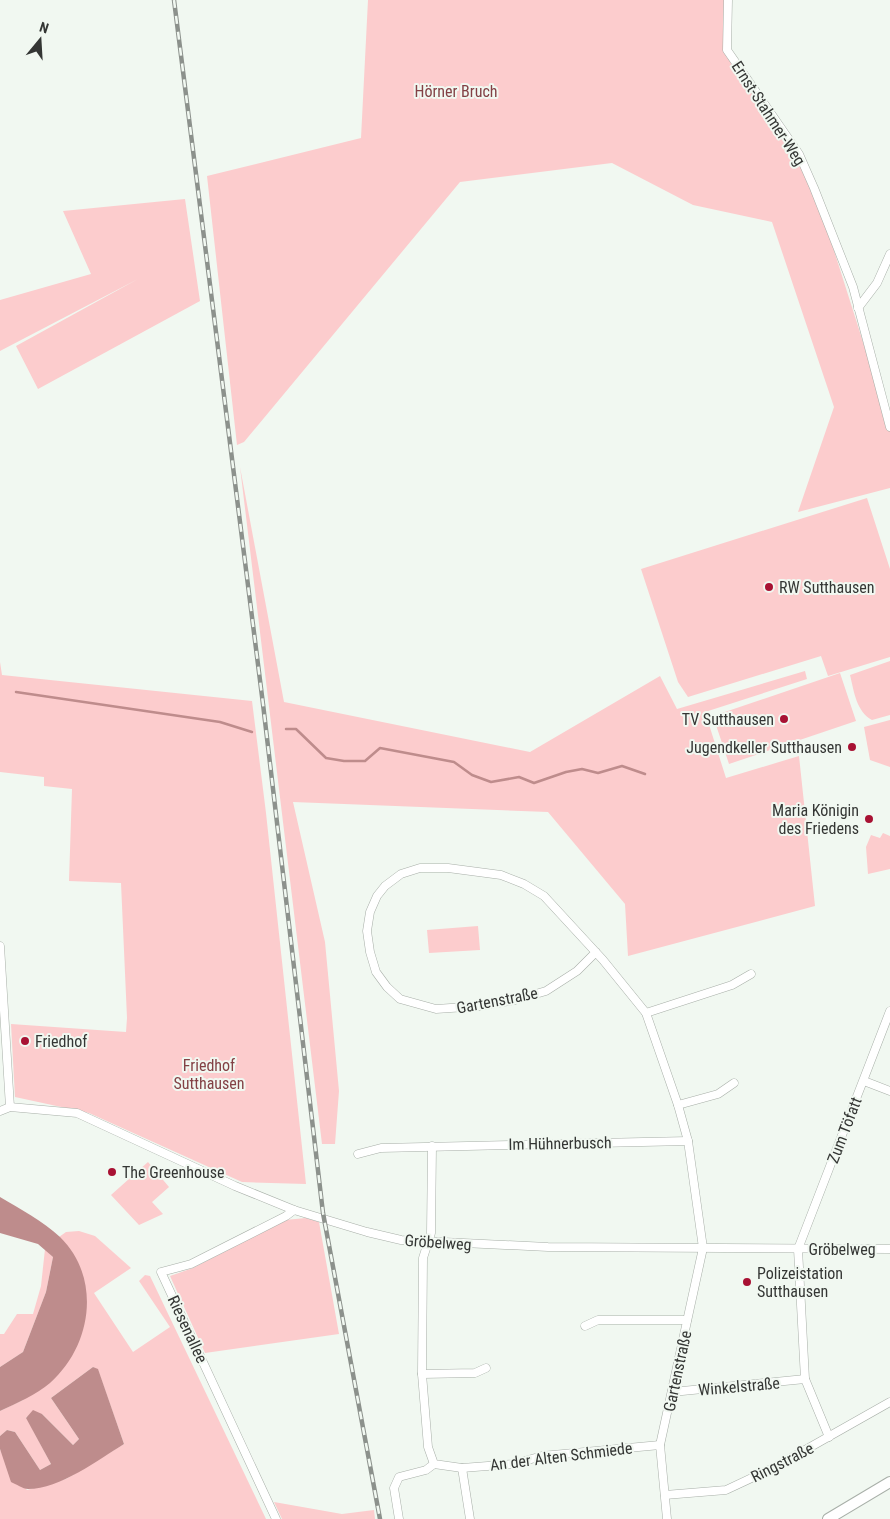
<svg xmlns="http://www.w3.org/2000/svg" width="890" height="1519" font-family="'Roboto Condensed',sans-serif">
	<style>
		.green { fill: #fccccd }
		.water { fill: #be8c8c }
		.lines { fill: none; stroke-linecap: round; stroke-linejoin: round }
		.stream { stroke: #be8c8c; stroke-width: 2.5 }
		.minor-casing { stroke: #a8afa8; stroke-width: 9 }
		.tertiary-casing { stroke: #a8afa8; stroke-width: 12 }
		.minor { stroke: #fff; stroke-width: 8 }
		.tertiary { stroke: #fff; stroke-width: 10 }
		.rail-casing { stroke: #8c918c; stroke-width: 4.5 }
		.rail { stroke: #f1f8f1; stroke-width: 2.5; stroke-dasharray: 8; stroke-linecap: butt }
		.poi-dot { fill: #a81133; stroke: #f1f8f1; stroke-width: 2 }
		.labels { text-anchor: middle; stroke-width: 4; stroke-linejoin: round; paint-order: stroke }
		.park-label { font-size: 16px; fill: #834145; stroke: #f1f8f1 }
		.street-label { font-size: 16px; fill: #343634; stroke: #f1f8f1 }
		.poi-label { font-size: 16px; fill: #343634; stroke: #f1f8f1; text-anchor: start }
	</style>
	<rect width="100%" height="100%" fill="#f1f8f1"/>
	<!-- green -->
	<g class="green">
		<polygon points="368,0 725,0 731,61 804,156 890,427 890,488 798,512 834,407 772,222 693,205 612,163 460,182 244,442 237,445 207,176 361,138"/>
		<polygon points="185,199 200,301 38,389 16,346 138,279 0,351 0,300 91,274 63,211"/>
		<polygon points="240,467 284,702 530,752 660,676 677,709 805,671 807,679 705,712 726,778 799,756 815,906 628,956 625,904 548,812 293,802 325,942 339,1091 335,1144 322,1144"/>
		<polygon points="867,498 890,569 890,657 828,676 821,656 688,697 678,682 641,569"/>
		<path d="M890,661v54l-18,5c-16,-9 -18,-29 -22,-45z"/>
		<polygon points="0,662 2,675 252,701 266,813 306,1184 242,1182 89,1113 15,1097 11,1024 126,1032 127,1018 121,883 69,881 72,789 44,786 44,777 0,772"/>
		<polygon points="840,673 856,721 729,764 713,716"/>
		<polygon points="890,720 890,767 870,760 864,727"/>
		<polygon points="883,833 890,836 890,869 868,874 866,847 871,835 880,838"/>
		<polygon points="478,926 480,950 429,953 427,930"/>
		<polygon points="148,1162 169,1187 152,1202 163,1214 139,1225 111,1195"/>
		<polygon points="306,1218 319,1222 339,1334 205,1353 170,1276 193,1268 285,1220"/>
		<polygon points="79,1231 95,1236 131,1268 94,1293 133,1352 170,1327 139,1281 145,1275 150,1276 266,1519 0,1519 0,1449 5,1461 27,1490 66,1479 124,1444 98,1370 93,1367 51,1398 79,1439 73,1445 42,1414 26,1417 51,1464 40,1470 15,1432 7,1430 0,1436 0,1411 23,1400 70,1251 59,1237 66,1232"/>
		<polygon points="45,1249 53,1257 46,1292 23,1352 0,1367 0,1334 4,1334 17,1314 33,1314 41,1286"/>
		<polygon points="274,1502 342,1514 374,1510 375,1519 282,1519"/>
	</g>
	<!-- water -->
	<g class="water">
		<path d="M0,1197c20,12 43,24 60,40 42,41 32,109 -10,146 -14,12 -33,20 -50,28v-44l23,-15 23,-60 7,-35 -15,-13 -38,-11z"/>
		<path d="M93,1367l5,2 26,75c-26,16 -64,45 -96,45 -5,0 -12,-5 -17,-7l-11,-33v-13l7,-6 8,2 25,38 11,-6 -25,-46 7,-8 9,4 31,31 6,-6 -28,-41z"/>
	</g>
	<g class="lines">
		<!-- stream -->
		<g class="stream">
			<polyline points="16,692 220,722 252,732"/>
			<polyline points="286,729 296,729 326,758 344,761 365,761 380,748 454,762 472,775 491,782 519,777 534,783 566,772 582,769 598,773 622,766 645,774"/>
		</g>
		<defs>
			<g id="minor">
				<polyline points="728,0 727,50 799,154 814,188 853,287 890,427"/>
				<polyline points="858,308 877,283 890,254"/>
				<polyline points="0,946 10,1107"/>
				<polyline points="596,952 577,971 546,991 515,1000 480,1006 436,1009 400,999 387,987 376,972 370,952 367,931 370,912 377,896 385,886 401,874 420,868 448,868 501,875 524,884 544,896 603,960 646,1013 678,1105 688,1141 703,1248 660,1445 667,1519"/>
				<polyline points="646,1013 732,985 751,974"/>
				<polyline points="864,1081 890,1091"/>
				<polyline points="678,1105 718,1094 734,1083"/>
				<polyline points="0,1111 10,1107 77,1113 235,1186 294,1210 367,1232 401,1240 548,1247 890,1249"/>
				<polyline points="432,1146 431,1233 423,1258 422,1374 428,1447 434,1464 462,1468 514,1464 542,1456 660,1445"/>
				<polyline points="358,1154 381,1148 688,1141"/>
				<polyline points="585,1326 598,1320 687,1320"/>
				<polyline points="422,1374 475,1373 486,1368"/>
				<polyline points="672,1392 805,1379"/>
				<polyline points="829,1437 805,1379 798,1249 890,1011"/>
				<polyline points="462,1468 470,1519"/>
				<polyline points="665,1495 726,1490 775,1467 890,1402"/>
				<polyline points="276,1519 161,1272 191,1264 286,1216 294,1210"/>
				<polyline points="399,1519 394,1488 399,1477 426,1470 434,1464"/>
			</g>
			<polyline id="tertiary" points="828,1519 890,1482"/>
		</defs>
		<!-- minor casing -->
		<use href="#minor" class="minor-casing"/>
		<!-- tertiary casing -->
		<use href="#tertiary" class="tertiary-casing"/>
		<!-- minor -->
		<use href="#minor" class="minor"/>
		<!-- tertiary -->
		<use href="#tertiary" class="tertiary"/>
		<defs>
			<polyline id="rail" points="174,0 263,704 323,1213 380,1519"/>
		</defs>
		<!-- rail casing -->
		<use href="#rail" class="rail-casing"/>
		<!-- rail -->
		<use href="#rail" class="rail"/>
	</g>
	<!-- markers -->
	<g class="poi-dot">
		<circle cx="769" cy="587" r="5"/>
		<circle cx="784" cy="719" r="5"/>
		<circle cx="852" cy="747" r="5"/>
		<circle cx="869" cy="819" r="5"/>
		<circle cx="25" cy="1041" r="5"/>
		<circle cx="112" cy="1172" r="5"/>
		<circle cx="747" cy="1282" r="5"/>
	</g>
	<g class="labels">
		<!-- park labels -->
		<g class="park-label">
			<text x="456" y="97">Hörner Bruch</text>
			<text x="209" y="1071">Friedhof<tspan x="209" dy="18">Sutthausen</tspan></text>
		</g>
		<!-- street labels -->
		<g class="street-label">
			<text transform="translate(769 113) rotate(57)" y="6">Ernst-Stahmer-Weg</text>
			<text transform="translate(497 1000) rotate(-11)" y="6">Gartenstraße</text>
			<text transform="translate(844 1130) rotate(-69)" y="6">Zum Töfatt</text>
			<text transform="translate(560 1143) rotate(-1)" y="6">Im Hühnerbusch</text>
			<text transform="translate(438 1242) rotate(4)" y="6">Gröbelweg</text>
			<text x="842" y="1255">Gröbelweg</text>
			<text transform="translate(188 1329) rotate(65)" y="6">Riesenallee</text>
			<text transform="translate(677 1371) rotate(-78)" y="6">Gartenstraße</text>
			<text transform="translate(739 1386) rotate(-5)" y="6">Winkelstraße</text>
			<text transform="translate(561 1456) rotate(-7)" y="6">An der Alten Schmiede</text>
			<text transform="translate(782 1462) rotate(-27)" y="6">Ringstraße</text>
		</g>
		<!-- poi labels -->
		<g class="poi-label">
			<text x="779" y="593">RW Sutthausen</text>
			<text x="774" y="725" text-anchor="end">TV Sutthausen</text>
			<text x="842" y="753" text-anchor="end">Jugendkeller Sutthausen</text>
			<text x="859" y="816" text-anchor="end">Maria Königin<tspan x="859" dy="18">des Friedens</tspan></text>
			<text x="35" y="1047">Friedhof</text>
			<text x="122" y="1178">The Greenhouse</text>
			<text x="757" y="1279">Polizeistation<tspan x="757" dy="18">Sutthausen</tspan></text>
		</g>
	</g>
	<!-- north arrow -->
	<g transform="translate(40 40) rotate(18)" stroke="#f1f8f1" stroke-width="4" paint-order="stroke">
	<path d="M0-4L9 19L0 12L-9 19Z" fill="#343634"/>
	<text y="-8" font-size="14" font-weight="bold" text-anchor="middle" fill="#343634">N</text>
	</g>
</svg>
